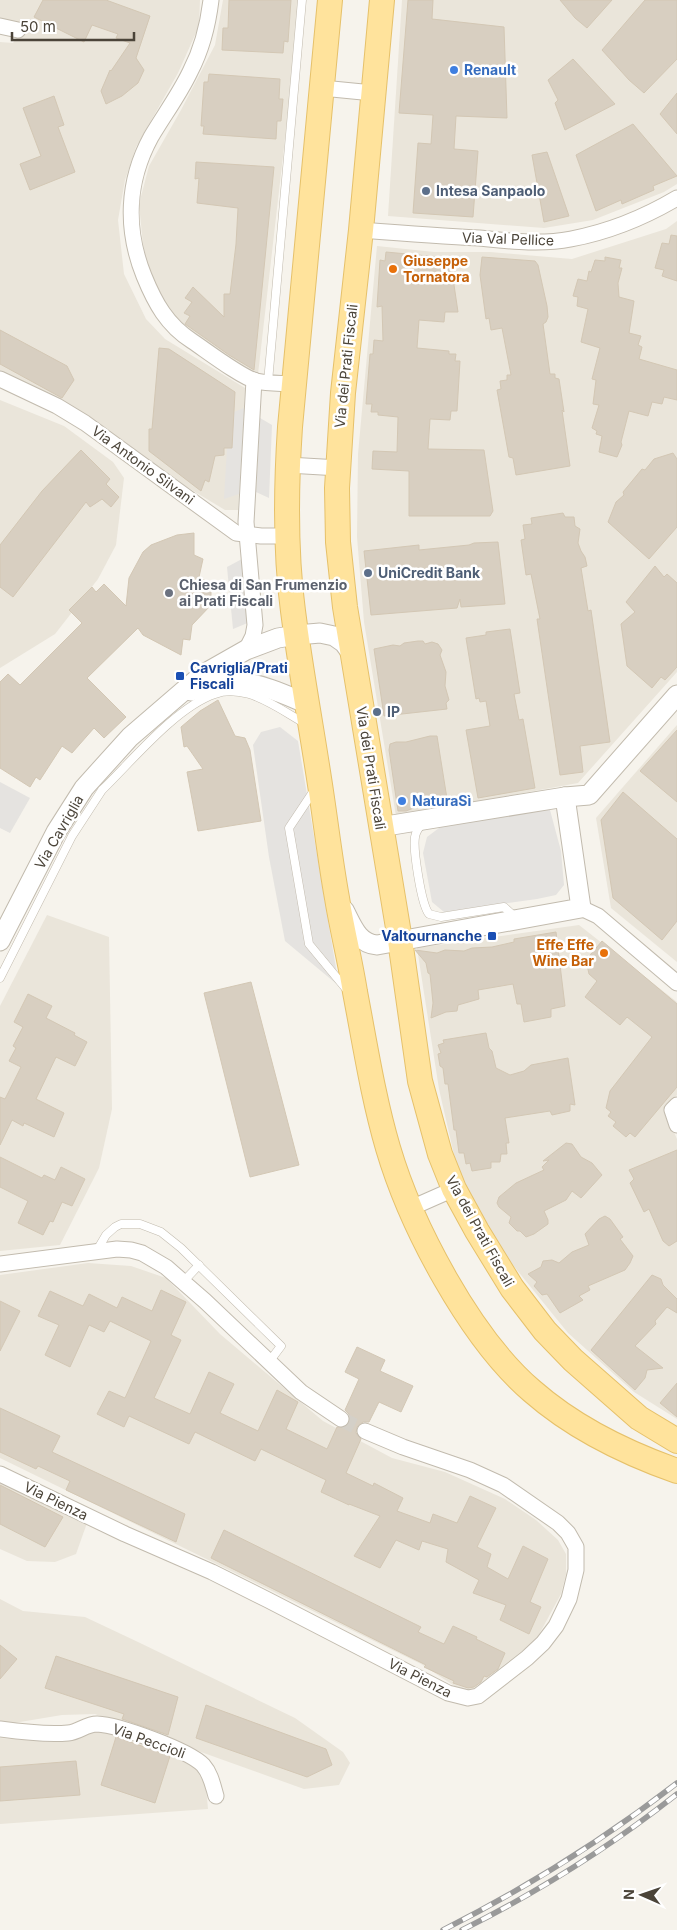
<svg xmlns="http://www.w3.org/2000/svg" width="677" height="1930" font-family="Inter,sans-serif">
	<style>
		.residential { fill: #eae5da }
		.parking { fill: #e5e3e0 }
		.building { fill: #d8cfc1; stroke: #d3c7b4 }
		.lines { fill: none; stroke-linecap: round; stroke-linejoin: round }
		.minor-tunnel { stroke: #d4d0c8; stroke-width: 15; stroke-dasharray: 15 8; stroke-linecap: butt }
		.service-casing { stroke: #c2bbae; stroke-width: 9 }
		.minor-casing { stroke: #c2bbae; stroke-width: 17 }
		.tertiary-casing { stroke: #c2bbae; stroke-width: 21 }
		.primary-casing { stroke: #e6c16a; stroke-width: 26 }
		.service { stroke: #fff; stroke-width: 8 }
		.minor { stroke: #fff; stroke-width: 15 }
		.tertiary { stroke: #fff; stroke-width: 19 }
		.primary { stroke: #ffe39c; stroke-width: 24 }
		.rail-casing { stroke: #9a9a9a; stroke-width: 5.5 }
		.rail { stroke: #fff; stroke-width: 4; stroke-dasharray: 11; stroke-linecap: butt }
		.shop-dot { fill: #3f7fe0; stroke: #fff; stroke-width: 2 }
		.service-dot { fill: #5c6f8a; stroke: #fff; stroke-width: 2 }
		.food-dot { fill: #e8710a; stroke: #fff; stroke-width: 2 }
		.worship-dot { fill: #6b7280; stroke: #fff; stroke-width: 2 }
		.transit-dot { fill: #1a4fb4; stroke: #fff; stroke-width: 2 }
		.labels { text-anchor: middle; stroke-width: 5; stroke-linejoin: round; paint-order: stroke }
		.shop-label { font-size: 14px; font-weight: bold; fill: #366cbe; stroke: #fff; text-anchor: start }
		.service-label { font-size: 14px; font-weight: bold; fill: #4e5e75; stroke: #fff; text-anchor: start }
		.street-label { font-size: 14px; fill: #4b4439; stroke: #fff }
		.food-label { font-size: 14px; font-weight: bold; fill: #c56008; stroke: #fff; text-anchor: start }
		.worship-label { font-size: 14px; font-weight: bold; fill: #5b616d; stroke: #fff; text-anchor: start }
		.transit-label { font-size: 14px; font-weight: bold; fill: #164399; stroke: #fff; text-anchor: start }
	</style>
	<rect width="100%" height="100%" fill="#f6f3ec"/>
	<!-- residential -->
	<g class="residential">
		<polygon points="0,0 200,0 199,26 178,73 136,147 125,180 118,220 124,274 146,319 165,339 245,388 238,510 225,510 0,374 0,42 13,43 24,26 0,19"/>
		<polygon points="223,0 298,0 294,60 257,383 166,321 152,287 143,245 139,204 149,166 181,110 215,45"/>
		<polygon points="402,0 677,0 677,184 664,192 593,220 544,228 388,216"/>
		<polygon points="677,221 677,672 578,783 396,816 364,622 357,537 358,454 377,246 434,252 490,252 572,259 666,229"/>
		<polygon points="0,400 64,426 113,462 124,478 116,545 98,579 55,634 0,668"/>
		<polygon points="677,725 677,962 611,908 596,818"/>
		<polygon points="47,915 109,937 112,1109 99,1168 60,1245 0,1251 0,1006"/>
		<polygon points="579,925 677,1002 677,1095 664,1110 677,1139 677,1419 634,1392 568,1333 508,1259 460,1181 439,1089 417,948"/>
		<polygon points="88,1263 131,1266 166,1278 220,1334 323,1421 392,1458 445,1472 505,1499 536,1520 558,1540 566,1554 566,1574 561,1594 536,1640 470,1691 456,1687 421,1664 0,1458 0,1275"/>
		<polygon points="0,1483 87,1523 76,1554 55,1562 27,1561 0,1549"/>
		<polygon points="0,1599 23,1611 85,1617 138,1642 295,1718 343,1752 350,1763 339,1785 304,1789 95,1714 62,1715 8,1724 0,1721"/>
		<polygon points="100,1729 180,1755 196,1769 206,1787 208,1809 0,1824 0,1738 51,1742"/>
	</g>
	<!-- parking -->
	<g class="parking">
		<polygon points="244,408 239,494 224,499 227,448 232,448 233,436 230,418 234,418 234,412"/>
		<polygon points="260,418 272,425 269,498 256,492"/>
		<polygon points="242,559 250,622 233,629 227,567"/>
		<polygon points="280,727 298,741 339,986 285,941 269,857 253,745 261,732"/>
		<polygon points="0,782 30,798 10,833 0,828"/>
		<polygon points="540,807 550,810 561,851 564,885 556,895 537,899 444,912 432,902 423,853 427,837 439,828 451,823"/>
	</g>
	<!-- building -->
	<g class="building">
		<polygon points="43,0 106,0 150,16 136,58 144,70 138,83 122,96 106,104 101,91 110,70 111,71 130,43 116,38 118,34 92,25 84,42 34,17"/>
		<polygon points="229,0 291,0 288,42 284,41 283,53 222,50 223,28 228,28"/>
		<polygon points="408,0 433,0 432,19 504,27 507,118 456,116 454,149 478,151 473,217 413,213 418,143 431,144 433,115 399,113"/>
		<polygon points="560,0 612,0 587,28 575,18"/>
		<polygon points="645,0 677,0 677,59 644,93 629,80 602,50"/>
		<polygon points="573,59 615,104 565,130 555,103 558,100 548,80"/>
		<polygon points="209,74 280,79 279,99 283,99 281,121 277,121 276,139 203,134 204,126 201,126 204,82 208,82"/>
		<polygon points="677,93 677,134 660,114"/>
		<polygon points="54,96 64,125 58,127 75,172 30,190 20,164 41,156 23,108"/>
		<polygon points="633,124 677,176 653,186 654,190 622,204 621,200 596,211 576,155"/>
		<polygon points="547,152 569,216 544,222 532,155"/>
		<polygon points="196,162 274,167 254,370 229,355 185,324 190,316 184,313 192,302 185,298 193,287 224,317 224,294 230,294 236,244 238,208 197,203 199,178 195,179"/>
		<polygon points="671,235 677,236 677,281 662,276 664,270 655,268 662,243 669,244"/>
		<polygon points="386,252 450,258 458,312 445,312 444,322 419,320 417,348 449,351 449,354 456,354 455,361 460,361 457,411 451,411 450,420 430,419 428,449 484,450 493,511 490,516 409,516 409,471 372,469 373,451 397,452 398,417 378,415 378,412 371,412 372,404 366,404 370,354 373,354 374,340 383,341 382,306 377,307 380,260 385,261"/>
		<polygon points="482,257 535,261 538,265 547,306 548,317 546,322 543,324 550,374 555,374 555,378 559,379 564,412 562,410 570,466 516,475 513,458 509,457 497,390 501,389 500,381 507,380 507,375 511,375 502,328 491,330 489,318 486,319 480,275"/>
		<polygon points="605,257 621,260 619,268 622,268 618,283 619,297 634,301 629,333 641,336 638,345 642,347 639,359 677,370 677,400 664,397 662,404 652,402 648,416 629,411 621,442 622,445 617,457 599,452 602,436 596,434 597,431 592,428 599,405 593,404 596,380 592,379 600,348 581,342 588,309 577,306 578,297 573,296 578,279 587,281 589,271 591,272 595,260 605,261"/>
		<polygon points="0,330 67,366 74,380 62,398 0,364"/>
		<polygon points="159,348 169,349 235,392 232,448 224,448 224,455 215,456 209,482 205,480 201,491 149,451 149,429 152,429"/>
		<polygon points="81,450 110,479 106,484 119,497 111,507 102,499 90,507 86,502 13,597 0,587 0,545 42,491"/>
		<polygon points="673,453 677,459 677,527 649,559 608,522 616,502 624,495 623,492 642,469 645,470 654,459"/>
		<polygon points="563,513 565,517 574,517 575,526 580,529 578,543 581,551 585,557 587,566 581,568 588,611 591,610 610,742 580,746 583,772 560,775 537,619 540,619 531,574 526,575 521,540 525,539 523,525 532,524 531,518"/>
		<polygon points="194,533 194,555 203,559 199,577 209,583 211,589 211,605 192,625 190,640 183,639 181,655 143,635 138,628 87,678 126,717 104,738 94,728 72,753 62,746 40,780 36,777 30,787 0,768 0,682 8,674 20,685 82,623 69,610 92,587 96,592 104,584 126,606 129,578 143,552 151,545 177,535"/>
		<polygon points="498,542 505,604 461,607 460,599 457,608 371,615 364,551 419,545 419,550 469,545 474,543"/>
		<polygon points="655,566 664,577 667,574 677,583 677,667 665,680 661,677 652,688 627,666 621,624 635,612 626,602"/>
		<polygon points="510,629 520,693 514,694 519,720 523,719 535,788 478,798 466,730 490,726 486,701 480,702 479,698 476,699 466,638 486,635 486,632"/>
		<polygon points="418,641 423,641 425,644 432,642 438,644 442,650 440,655 446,672 445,686 449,700 446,703 447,709 384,716 374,649 393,645 400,646 404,643"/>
		<polygon points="218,700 235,736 245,738 250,750 261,821 198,831 187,772 203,769 187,746 184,747 181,727 200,711"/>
		<polygon points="677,730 677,802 640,771"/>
		<polygon points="430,736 437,736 448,805 436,804 427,808 419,806 406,811 398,811 389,750 390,744 396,742 406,742"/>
		<polygon points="623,792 677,839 677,921 662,940 613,898 601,820"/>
		<polygon points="556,932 565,1006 551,1009 551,1017 524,1022 521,1004 517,1004 513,984 478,990 479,999 458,1005 457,1011 446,1012 431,1018 433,1003 430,974 428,973 426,963 415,950 437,953 445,950 464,951 472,948 492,947 514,942 514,939"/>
		<polygon points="602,941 677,1004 677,1087 635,1137 630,1133 626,1137 613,1126 616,1122 608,1116 611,1112 606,1108 610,1091 652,1037 627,1017 620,1025 585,997 597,981 589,974 586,960"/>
		<polygon points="251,982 299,1165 250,1177 204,993"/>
		<polygon points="28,994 52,1006 46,1018 75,1033 74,1035 87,1042 75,1066 56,1057 36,1099 64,1113 54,1137 24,1123 23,1126 12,1120 0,1145 0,1097 5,1099 21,1067 9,1061 16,1048 13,1046 23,1027 14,1022"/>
		<polygon points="486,1033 489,1048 492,1051 496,1068 510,1075 524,1071 531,1065 568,1058 575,1105 570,1104 570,1111 552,1115 550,1111 505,1118 509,1143 506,1143 507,1154 501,1154 500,1162 491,1162 491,1168 472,1171 470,1163 466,1164 464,1153 459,1153 456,1130 454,1130 448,1084 445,1084 443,1068 440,1066 438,1054 441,1053 438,1045 444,1043 443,1040"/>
		<polygon points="566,1143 572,1144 581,1157 592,1163 602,1175 581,1198 572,1191 566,1200 544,1211 548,1220 548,1224 534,1234 526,1237 520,1231 517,1231 509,1223 511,1217 499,1207 497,1203 499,1197 516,1183 544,1170 542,1167 549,1160 543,1161"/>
		<polygon points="677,1150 677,1241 669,1246 663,1241 649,1209 644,1212 630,1183 634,1179 629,1170"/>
		<polygon points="0,1157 42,1178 44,1175 55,1180 61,1167 85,1179 72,1206 62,1202 53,1222 50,1221 43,1235 18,1223 28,1201 0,1187"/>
		<polygon points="605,1216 610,1219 623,1237 620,1239 633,1256 630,1263 625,1270 588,1286 590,1290 579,1296 583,1300 560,1313 547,1294 542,1295 534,1286 537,1282 528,1274 541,1267 543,1261 552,1260 559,1263 572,1252 589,1245 585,1234 599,1219"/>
		<polygon points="652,1275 661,1279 663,1285 677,1299 677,1313 667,1307 655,1321 656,1324 635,1346 663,1368 647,1370 645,1378 635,1390 591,1350"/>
		<polygon points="161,1290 186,1302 171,1335 181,1340 154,1398 190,1414 209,1372 234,1384 220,1413 258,1431 277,1390 298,1402 286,1429 327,1449 337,1427 346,1427 350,1420 349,1414 345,1410 359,1379 345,1372 357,1347 385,1360 380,1371 413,1386 401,1412 379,1402 369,1422 363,1422 357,1427 356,1433 361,1439 346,1473 373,1486 374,1483 403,1498 397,1511 430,1523 433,1514 457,1523 470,1496 496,1508 477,1547 491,1554 487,1567 508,1579 523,1546 548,1559 530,1602 541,1607 529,1634 500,1620 506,1605 473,1593 479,1580 446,1562 448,1549 422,1541 419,1550 396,1540 380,1568 354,1556 380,1516 349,1504 349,1505 321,1492 326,1480 261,1449 255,1461 195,1432 189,1444 129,1416 124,1427 97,1414 109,1391 125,1398 151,1341 110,1321 104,1332 89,1325 70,1367 45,1355 59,1325 38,1316 50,1291 83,1306 89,1294 117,1308 122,1297 152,1311"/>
		<polygon points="0,1301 20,1311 0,1351"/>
		<polygon points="677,1383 677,1417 660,1403"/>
		<polygon points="0,1408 60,1436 52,1452 185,1514 176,1542 66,1490 70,1481 38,1466 36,1469 0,1452"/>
		<polygon points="0,1485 63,1517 45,1547 0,1524"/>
		<polygon points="224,1530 421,1627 418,1632 444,1644 453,1626 477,1637 476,1639 505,1653 498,1669 487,1677 484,1676 481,1682 474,1687 468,1688 453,1683 454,1681 424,1667 426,1665 211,1558"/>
		<polygon points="0,1645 17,1659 0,1679"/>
		<polygon points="56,1656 178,1697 168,1735 122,1719 124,1714 45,1688"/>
		<polygon points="206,1705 326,1749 332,1765 307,1777 196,1738"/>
		<polygon points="116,1737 170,1756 155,1803 101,1785"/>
		<polygon points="76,1761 80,1795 0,1801 0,1767"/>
	</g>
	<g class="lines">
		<!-- minor-tunnel -->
		<polyline class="minor-tunnel" points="341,1419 365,1431"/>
		<defs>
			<g id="service">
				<polyline points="268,382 302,0"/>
				<polyline points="315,789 289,828 309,944 347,990"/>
				<path d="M423,823c-4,4 -7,8 -8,14 -2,12 6,67 14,77l12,3 63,-10 12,11"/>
				<path d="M0,978l72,-142 30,-46c30,-29 74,-83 113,-96 10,-4 23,-3 34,0 20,6 39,20 57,30"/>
				<polyline points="96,1252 106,1235 115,1227 121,1224 140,1224 161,1232 181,1248 281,1346 269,1362"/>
				<polyline points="183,1282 199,1265"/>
			</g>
			<g id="minor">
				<path d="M211,0c-3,25 -9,49 -21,72 -11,23 -26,43 -39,65 -24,44 -26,92 -7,139 11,27 23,49 48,65 15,10 49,36 64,40 12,3 26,2 38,3"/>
				<polyline points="0,26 18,30"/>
				<polyline points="322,88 373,93"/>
				<path d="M361,230c39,3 78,6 118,8 30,3 61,7 92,1 37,-7 74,-22 106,-41"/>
				<polyline points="0,379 57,406 85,423 236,533 261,536 288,536"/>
				<polyline points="288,465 339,468"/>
				<polyline points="246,650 253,636 255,625 246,522 254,380"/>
				<polyline points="581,908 598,916 677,983"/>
				<polyline points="677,1105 672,1110 677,1125"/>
				<polyline points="411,1208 454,1189"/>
				<polyline points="0,1264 117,1249 131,1250 142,1253 166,1267 205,1301 301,1392 341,1419"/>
				<polyline points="0,1474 125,1534 212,1572 268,1600 448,1693 468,1698 478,1696 527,1658 543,1643 556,1626 569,1599 576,1570 576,1547 568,1533 558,1523 503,1485 470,1470 403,1447 365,1431"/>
				<path d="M0,1729c22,3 46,6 68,4 11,-1 18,-9 29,-9 22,1 91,26 106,41 8,9 10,21 13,31"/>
			</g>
			<g id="tertiary">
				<path d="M191,691c45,-20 75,-4 117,13"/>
				<polyline points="380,827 565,797 589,795 677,695"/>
				<path d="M344,910c8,15 14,34 33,35l204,-37 -16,-111"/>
				<polyline points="0,941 56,832 84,788 130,737 202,675 246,650 278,638 297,635 320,633 334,636 344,643 352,654"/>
			</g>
			<g id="primary">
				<path d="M330,0l-40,427c-4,60 -5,124 3,184 8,62 20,125 29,187 5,34 9,67 15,100 5,31 13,62 18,94 10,52 18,105 33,156 23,78 82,190 144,243 41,36 94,62 145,80"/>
				<polyline points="382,0 361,230 343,393 337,488 338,542 345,607 400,940 420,1081 440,1154 454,1189 477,1231 512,1288 545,1331 573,1360 639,1418 677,1441"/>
			</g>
		</defs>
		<!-- service casing -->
		<use href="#service" class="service-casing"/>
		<!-- minor casing -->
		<use href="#minor" class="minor-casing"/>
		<!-- tertiary casing -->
		<use href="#tertiary" class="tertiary-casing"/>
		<!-- primary casing -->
		<use href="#primary" class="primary-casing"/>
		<!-- service -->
		<use href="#service" class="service"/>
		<!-- minor -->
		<use href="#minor" class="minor"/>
		<!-- tertiary -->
		<use href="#tertiary" class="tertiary"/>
		<!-- primary -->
		<use href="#primary" class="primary"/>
		<defs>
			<g id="rail">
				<path d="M443,1930c85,-43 159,-89 234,-147"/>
				<path d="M462,1930c76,-38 148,-83 215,-136"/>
			</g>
		</defs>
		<!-- rail casing -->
		<use href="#rail" class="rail-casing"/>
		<!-- rail -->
		<use href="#rail" class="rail"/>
	</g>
	<!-- markers -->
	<g class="shop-dot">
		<circle cx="454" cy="70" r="5"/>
		<circle cx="402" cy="801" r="5"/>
	</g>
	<g class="service-dot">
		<circle cx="426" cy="191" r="5"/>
		<circle cx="368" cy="573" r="5"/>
		<circle cx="377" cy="712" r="5"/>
	</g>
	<g class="food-dot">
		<circle cx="393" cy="269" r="5"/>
		<circle cx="604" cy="953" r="5"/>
	</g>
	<circle class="worship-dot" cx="169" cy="593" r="5"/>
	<g class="transit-dot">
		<rect x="175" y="671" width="10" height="10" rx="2.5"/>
		<rect x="487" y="931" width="10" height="10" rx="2.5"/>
	</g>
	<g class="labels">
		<!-- shop labels -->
		<g class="shop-label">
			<text x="464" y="75">Renault</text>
			<text x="412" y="806">NaturaSì</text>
		</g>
		<!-- service labels -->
		<g class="service-label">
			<text x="436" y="196">Intesa Sanpaolo</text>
			<text x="378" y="578">UniCredit Bank</text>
			<text x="387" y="717">IP</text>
		</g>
		<!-- street labels -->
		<g class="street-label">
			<text transform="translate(508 239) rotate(2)" y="5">Via Val Pellice</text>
			<text transform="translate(346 366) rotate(-84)" y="5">Via dei Prati Fiscali</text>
			<text transform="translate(143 465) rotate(36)" y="5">Via Antonio Silvani</text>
			<text transform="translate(371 768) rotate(81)" y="5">Via dei Prati Fiscali</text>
			<text transform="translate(59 832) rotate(-60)" y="5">Via Cavriglia</text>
			<text transform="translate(480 1231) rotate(61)" y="5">Via dei Prati Fiscali</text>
			<text transform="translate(56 1501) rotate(26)" y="5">Via Pienza</text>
			<text transform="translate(420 1678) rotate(27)" y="5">Via Pienza</text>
			<text transform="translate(149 1741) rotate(20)" y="5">Via Peccioli</text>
		</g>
		<!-- food labels -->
		<g class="food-label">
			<text x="403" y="266">Giuseppe<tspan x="403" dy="16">Tornatora</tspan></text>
			<text x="594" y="950" text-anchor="end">Effe Effe<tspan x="594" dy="16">Wine Bar</tspan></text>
		</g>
		<!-- worship labels -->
		<g class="worship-label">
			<text x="179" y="590">Chiesa di San Frumenzio<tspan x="179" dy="16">ai Prati Fiscali</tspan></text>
		</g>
		<!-- transit labels -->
		<g class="transit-label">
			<text x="190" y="673">Cavriglia/Prati<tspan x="190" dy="16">Fiscali</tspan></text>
			<text x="482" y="941" text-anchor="end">Valtournanche</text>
		</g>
	</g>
	<!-- north arrow -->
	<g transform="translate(642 1895) rotate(272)" stroke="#ffffff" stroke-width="4" paint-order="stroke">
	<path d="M0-4L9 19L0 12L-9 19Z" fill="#4b4439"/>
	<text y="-8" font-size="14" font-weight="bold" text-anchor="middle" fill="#4b4439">N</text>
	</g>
	<!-- scale -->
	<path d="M12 32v8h122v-8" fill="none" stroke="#4b4439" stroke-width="2.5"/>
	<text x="20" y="32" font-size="15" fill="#4b4439" stroke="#ffffff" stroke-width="4" paint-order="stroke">50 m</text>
</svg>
